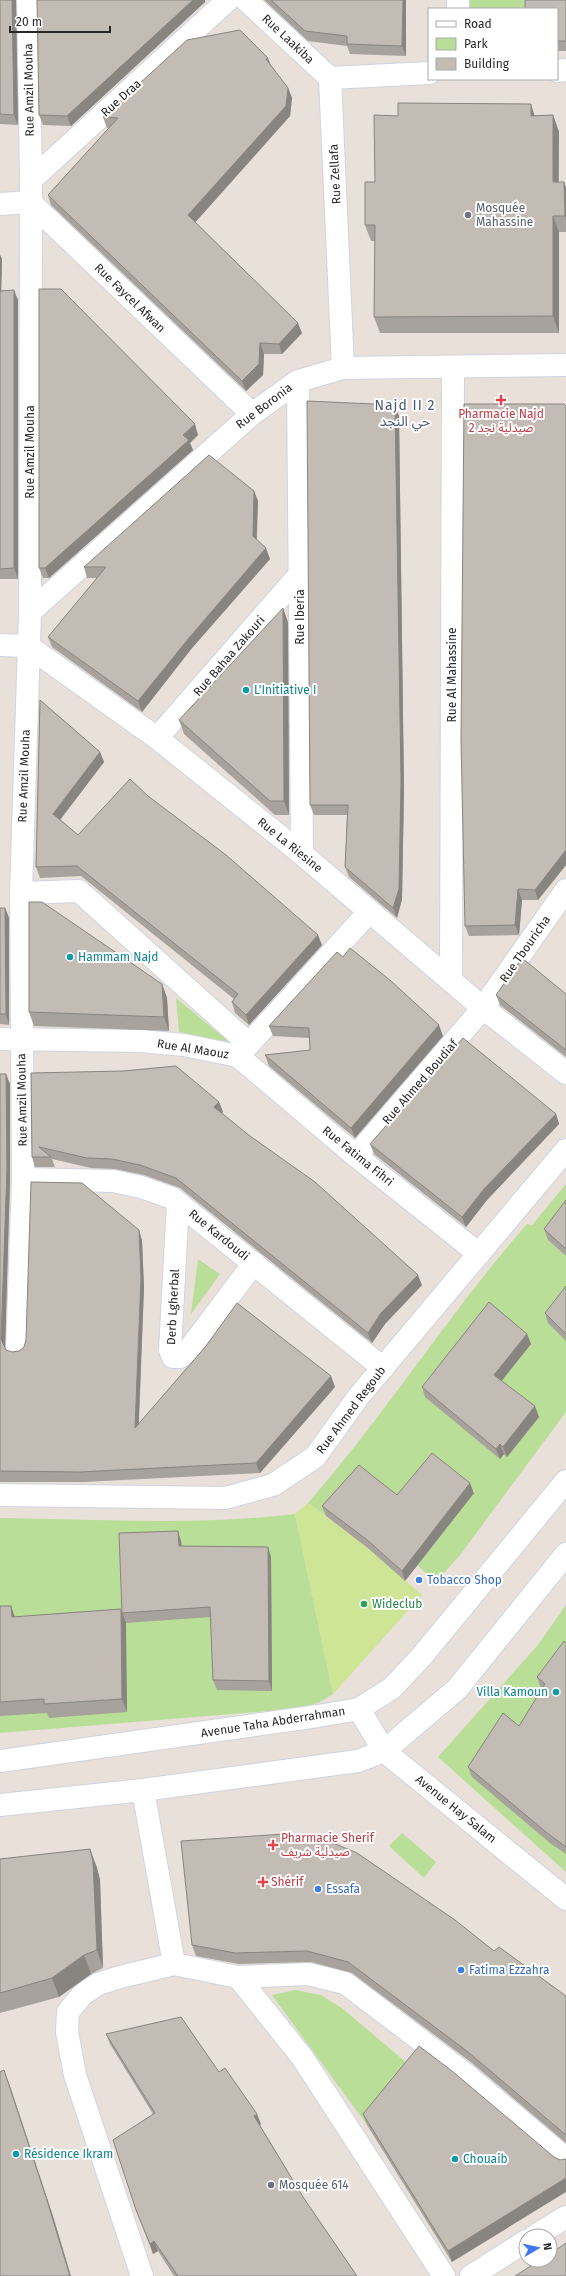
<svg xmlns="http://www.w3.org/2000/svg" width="566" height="2276" font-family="'Fira Sans','Noto Sans Arabic',sans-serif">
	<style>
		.green { fill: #b9de98 }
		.pitch { fill: #cde594 }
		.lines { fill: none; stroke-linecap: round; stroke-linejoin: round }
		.minor-casing { stroke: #cfd4e0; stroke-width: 24 }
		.minor { stroke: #fff; stroke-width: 22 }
		.wall { fill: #a7a29c }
		.shaded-wall { fill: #88847f }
		.building { fill: #c2bcb5; stroke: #88847f }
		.worship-dot { fill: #6b7280; stroke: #fff; stroke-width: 1.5 }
		.health-dot { fill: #e0444e; stroke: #fff; stroke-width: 1.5 }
		.culture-dot { fill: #0f9aa8; stroke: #fff; stroke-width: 1.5 }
		.shop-dot { fill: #3f7fe0; stroke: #fff; stroke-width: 1.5 }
		.leisure-dot { fill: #2e9e5b; stroke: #fff; stroke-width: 1.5 }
		.labels { text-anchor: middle; stroke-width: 4; stroke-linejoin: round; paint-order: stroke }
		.street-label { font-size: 12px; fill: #272727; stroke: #fff }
		.worship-label { font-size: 12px; fill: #5b616d; stroke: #fff; text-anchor: start }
		.health-label { font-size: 12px; fill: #be3a42; stroke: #fff; text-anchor: start }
		.culture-label { font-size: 12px; fill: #0d838f; stroke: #fff; text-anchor: start }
		.shop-label { font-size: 12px; fill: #366cbe; stroke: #fff; text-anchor: start }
		.leisure-label { font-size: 12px; fill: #27864d; stroke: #fff; text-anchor: start }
		.quarter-label { font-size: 14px; letter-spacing: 1px; fill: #4b5875; stroke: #fff }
	</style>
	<rect width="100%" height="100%" fill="#e9e0d9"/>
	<!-- green -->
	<g class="green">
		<rect x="469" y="0" width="60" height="9"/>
		<polygon points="176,998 233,1045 179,1032"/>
		<path d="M566,1184v31l-18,25 18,16v156l-106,143 -24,27 -20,-18 59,-73 -37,-31 -37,45 -38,-30 -37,41 -18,-13c78,-89 141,-190 219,-279l5,1z"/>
		<polygon points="198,1259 220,1274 191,1314"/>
		<path d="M295,1514l38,180 -15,9 -25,6 -293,24v-215c98,1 198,8 295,-4z"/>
		<polygon points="566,1605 566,1872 438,1757 537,1646"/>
		<polygon points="402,1833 436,1862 424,1878 389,1846"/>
		<polygon points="295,1990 321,1995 343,2009 414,2069 367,2125 272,1995"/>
	</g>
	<!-- pitch -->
	<polygon class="pitch" points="308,1503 369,1549 422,1595 333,1694 295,1514"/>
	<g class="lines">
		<defs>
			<g id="minor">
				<polyline points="28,0 31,180"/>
				<polyline points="246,0 330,78"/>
				<polyline points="458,0 458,9"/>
				<polyline points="557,71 566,70"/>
				<polyline points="0,204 30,202 252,414"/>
				<polyline points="343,368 330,78 429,73"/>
				<polyline points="298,381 302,854"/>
				<polyline points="30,612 252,414 298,381 343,368 566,365"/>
				<polyline points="0,645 28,646 157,738 302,854 483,1008 566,1073"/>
				<polyline points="157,738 300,574"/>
				<polyline points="21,893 79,891 249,1044"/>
				<polyline points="451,981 453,368"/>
				<polyline points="0,1039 141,1041 184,1045 238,1056 369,912"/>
				<polyline points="238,1056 356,1156 479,1254"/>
				<polyline points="356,1156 483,1008 566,890"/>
				<polyline points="23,1179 113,1181 141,1187 172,1198 383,1368"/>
				<polyline points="178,1203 170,1350 173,1357 180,1357 187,1352 254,1263"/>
				<polyline points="17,1350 23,1179 21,893 30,612 31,180 228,0"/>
				<polyline points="0,1495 225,1498 273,1485 315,1457 359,1396 566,1150"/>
				<polyline points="359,1709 384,1751 566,1899"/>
				<polyline points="0,1761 318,1716 359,1709 392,1688 422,1656 566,1481"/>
				<polyline points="143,1790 174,1964"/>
				<polyline points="0,1805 143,1790 358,1761 384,1751 457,1689 566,1554"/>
				<polyline points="238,1977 302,2057 444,2276"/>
				<polyline points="535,2236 566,2217"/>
				<polyline points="142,2276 75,2075 67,2032 68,2012 82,1995 98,1984 120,1977 174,1964 238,1977 308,1974 345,1983 464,2073 566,2159"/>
				<polyline points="471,2276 526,2241"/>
			</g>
		</defs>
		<!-- minor casing -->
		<use href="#minor" class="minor-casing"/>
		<!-- minor -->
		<use href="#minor" class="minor"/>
	</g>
	<!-- wall -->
	<g class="wall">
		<polygon points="0,0 16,0 18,125 0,124"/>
		<polygon points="264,0 406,0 406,56 350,54 347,46 308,41"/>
		<polygon points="566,0 566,51 557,51 557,9"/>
		<polygon points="205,2 71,126 43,125 39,115"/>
		<polygon points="271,66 288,88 292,98 290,116 195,222 302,333 282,354 264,354 263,375 246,391 51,205 48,195 109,128 107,128 103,117"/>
		<polygon points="553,115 559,132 559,182 566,187 566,232 559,232 559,333 380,333 374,317 375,241 371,241 365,225 375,182 398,116"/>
		<polygon points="0,255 2,259 1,290 18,300 18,579 0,579"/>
		<polygon points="566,406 566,865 538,900 522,900 519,935 469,936 465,926"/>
		<polygon points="399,416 404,789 402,899 397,918 349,877 345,867 347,815 314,815 310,805"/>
		<polygon points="198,435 190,443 193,450 49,578 43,578 39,568"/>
		<polygon points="254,491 258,501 257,540 270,559 192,648 142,712 52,647 48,637 98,578 87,578 84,567"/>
		<polygon points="288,622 289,815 275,815 184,734 179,720"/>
		<polygon points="40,700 100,752 104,762 60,819 78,835 148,796 322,945 249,1025 235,1013 232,1002 234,999 81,876 40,878 36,867"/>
		<polygon points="0,908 5,908 9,918 9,1025 0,1024"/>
		<polygon points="343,957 443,1036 355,1138 269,1066 265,1055 310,1050 309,1038 273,1036 269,1026"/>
		<polygon points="162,984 167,998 169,1031 34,1026 29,1012"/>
		<polygon points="566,994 566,1057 500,1005 496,995"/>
		<polygon points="31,1073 219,1102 223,1112 222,1113 422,1285 385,1324 372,1343 180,1188 144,1175 115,1169 91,1168 52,1159 55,1167 35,1167 32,1157"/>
		<polygon points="0,1074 10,1084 10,1179 5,1347 6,1350 12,1352 19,1351 24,1347 139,1230 142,1241 144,1287 139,1423 335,1387 260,1473 84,1482 0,1482"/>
		<polygon points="556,1114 559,1124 487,1200 466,1227 374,1154 370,1144"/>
		<polygon points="566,1200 566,1256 548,1240 544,1229"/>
		<polygon points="566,1286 566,1341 548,1323 545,1313"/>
		<polygon points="527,1334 531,1344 502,1381 539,1417 507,1457 504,1454 500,1459 425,1397 422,1387"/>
		<polygon points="474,1493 405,1581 369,1549 326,1516 322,1506 397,1495"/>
		<polygon points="181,1541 182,1546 271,1557 272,1691 217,1690 213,1680 211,1617 125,1623 127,1712 49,1718 47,1713 0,1716 0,1606 15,1617 121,1609 122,1613"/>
		<polygon points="566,1643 566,1854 550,1843 472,1777 468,1767 519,1726 542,1689 541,1688 537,1677"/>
		<polygon points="90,1849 97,1868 100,1880 103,1968 91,1974 59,1997 0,2013 0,1859"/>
		<polygon points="192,1945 494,1951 566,1996 566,2143 472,2063 352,1973 311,1962 239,1964 196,1956"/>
		<polygon points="106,2034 219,2072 261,2124 260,2125 303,2197 357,2276 174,2276 158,2251 153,2254 136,2210 153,2114 110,2044"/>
		<polygon points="363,2114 554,2157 560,2160 452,2262 367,2125"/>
	</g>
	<!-- shaded-wall -->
	<g class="shaded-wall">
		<polygon points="12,0 16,0 18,125 14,115"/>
		<polygon points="193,0 205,0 205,2 71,126 67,116"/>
		<polygon points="403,0 406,0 406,56 402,46"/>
		<polygon points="268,58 272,68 266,59"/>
		<polygon points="288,88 292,98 290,116 192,226 188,215"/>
		<polygon points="531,104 536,120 531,116"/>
		<polygon points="553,115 559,132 558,199 553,182"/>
		<polygon points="564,182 566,187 566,220 565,216"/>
		<polygon points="553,216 559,232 559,333 553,316"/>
		<polygon points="0,255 2,259 1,301 0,299"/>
		<polygon points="14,290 18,300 18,579 14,568"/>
		<polygon points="298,323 302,333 282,354 279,344"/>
		<polygon points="260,343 264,354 263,375 246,391 242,381"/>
		<polygon points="395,405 399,416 404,789 402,899 397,918 393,908"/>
		<polygon points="195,424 198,435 190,443 193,450 49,578 45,568"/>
		<polygon points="254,491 258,501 256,546 253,536"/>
		<polygon points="266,548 270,559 192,648 142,712 138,701 189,638"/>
		<polygon points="283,608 288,622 289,815 284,801"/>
		<polygon points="100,752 104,762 57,824 53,814"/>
		<polygon points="566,850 566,865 538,900 535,890"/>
		<polygon points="518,889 522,900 519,935 515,925"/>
		<polygon points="5,908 9,918 9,1025 6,1014"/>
		<polygon points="318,935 322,945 249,1025 246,1015"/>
		<polygon points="162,984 167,998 169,1031 164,1017"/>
		<polygon points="439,1025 443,1036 355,1138 351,1128"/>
		<polygon points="6,1074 10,1084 10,1179 5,1350 1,1339"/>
		<polygon points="219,1102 223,1112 218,1118 214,1107"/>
		<polygon points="556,1114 559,1124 487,1200 466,1227 462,1217 484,1189"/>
		<polygon points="139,1230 142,1241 144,1287 138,1438 135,1428"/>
		<polygon points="418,1275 422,1285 385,1324 372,1343 368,1333 381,1313"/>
		<polygon points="527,1334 531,1344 498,1385 494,1375"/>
		<polygon points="331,1376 335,1387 260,1473 256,1463"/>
		<polygon points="535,1406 539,1417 507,1457 503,1447"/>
		<polygon points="500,1444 504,1454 500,1459 496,1449"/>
		<polygon points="470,1483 474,1493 405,1581 402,1571"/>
		<polygon points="178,1531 181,1541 182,1556 179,1546"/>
		<polygon points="268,1547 271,1557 272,1691 269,1681"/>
		<polygon points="11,1606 16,1620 12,1617"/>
		<polygon points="121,1609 126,1623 127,1712 122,1699"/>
		<polygon points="90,1849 97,1868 100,1880 103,1968 97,1950"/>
		<polygon points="84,1955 91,1974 59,1997 52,1978"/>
		<polygon points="4,2070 11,2089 53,2216 71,2276 70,2276"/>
		<polygon points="257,2114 261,2124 258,2126 254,2116"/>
		<polygon points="566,2178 566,2192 452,2262 448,2251"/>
		<polygon points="154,2241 158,2251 153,2254 150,2244"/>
	</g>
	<!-- building -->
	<g class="building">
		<polygon points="0,0 12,0 14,115 0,114"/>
		<polygon points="37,0 193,0 67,116 39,115"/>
		<polygon points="271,0 403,0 402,46 347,44 347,36 305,31"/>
		<polygon points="525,0 566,0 566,41 557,41 557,9 525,9"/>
		<polygon points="240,30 268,58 266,59 288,88 286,106 188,215 298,323 279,344 260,343 259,364 242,381 48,195 118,118 103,117 187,40"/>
		<polygon points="398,103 531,104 531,116 553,115 553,182 564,182 565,216 553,216 553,316 374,317 375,225 365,225 365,182 375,182 374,115 398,116"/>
		<polygon points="39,289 61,289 195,424 183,435 189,440 45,568 39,568"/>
		<polygon points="14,290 14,568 0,569 0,291"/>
		<polygon points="307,401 395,405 401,779 399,889 393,908 345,867 348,805 310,805"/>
		<polygon points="464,404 564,404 566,406 566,850 535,890 518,889 515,925 465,926 461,741"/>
		<polygon points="209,455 254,491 253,536 266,548 189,638 138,701 48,637 106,567 84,567"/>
		<polygon points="283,608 284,801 270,801 179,720"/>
		<polygon points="40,700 100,752 53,814 78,835 130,779 148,796 226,855 318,935 246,1015 232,1002 238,994 77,866 36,867"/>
		<polygon points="29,902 42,902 162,984 164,1017 29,1012"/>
		<polygon points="0,908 5,908 6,1014 0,1014"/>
		<polygon points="350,948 391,981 439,1025 351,1128 265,1055 310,1050 309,1028 269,1026 337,952 343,957"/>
		<polygon points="522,958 566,994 566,1050 496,995"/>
		<polygon points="463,1038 556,1114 484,1189 462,1217 370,1144"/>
		<polygon points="176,1066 219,1102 214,1107 250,1136 315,1182 418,1275 381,1313 368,1333 176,1178 140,1165 112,1159 87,1158 39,1147 51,1157 32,1157 31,1073 123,1071"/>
		<polygon points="0,1074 6,1074 7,1169 1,1339 6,1350 12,1352 19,1351 24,1347 26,1340 31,1182 82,1183 139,1230 141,1277 135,1428 206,1346 237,1303 331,1376 256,1463 80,1472 0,1471"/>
		<polygon points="566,1200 566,1249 544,1229"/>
		<polygon points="566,1286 566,1334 545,1313"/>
		<polygon points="489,1302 527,1334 494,1375 535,1406 503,1447 500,1444 496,1449 422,1387"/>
		<polygon points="432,1453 470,1483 402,1571 366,1539 322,1506 359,1465 397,1495"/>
		<polygon points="178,1531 179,1546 268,1547 269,1681 213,1680 210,1607 122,1613 119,1533"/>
		<polygon points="0,1606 11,1606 12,1617 121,1609 122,1699 44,1704 44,1699 0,1702"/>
		<polygon points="564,1641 566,1643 566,1847 546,1832 468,1767 503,1713 519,1726 545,1684 537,1677"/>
		<polygon points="284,1834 326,1840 357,1853 455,1920 494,1951 499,1947 566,1996 566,2135 468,2052 348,1962 307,1951 235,1953 192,1945 181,1841"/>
		<polygon points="90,1849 93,1862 97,1950 84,1955 52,1978 0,1993 0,1859"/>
		<polygon points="181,2017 219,2072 225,2068 257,2114 254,2116 303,2197 357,2276 178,2276 154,2241 150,2244 136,2210 113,2140 155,2113 106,2034"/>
		<polygon points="419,2046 452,2071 554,2157 560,2160 566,2159 566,2178 448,2251 363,2114"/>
		<polygon points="4,2070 46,2197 70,2276 0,2276 0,2072"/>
		<polygon points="566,2243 566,2276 515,2276 540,2260 550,2260 550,2254"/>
	</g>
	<!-- markers -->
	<g class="worship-dot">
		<circle cx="468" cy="215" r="4"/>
		<circle cx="271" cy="2185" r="4"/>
	</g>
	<g class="health-dot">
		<path d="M499 394h4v4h4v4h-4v4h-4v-4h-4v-4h4z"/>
		<path d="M271 1839h4v4h4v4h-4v4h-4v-4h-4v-4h4z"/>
		<path d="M261 1876h4v4h4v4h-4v4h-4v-4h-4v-4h4z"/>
	</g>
	<g class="culture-dot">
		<circle cx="246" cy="690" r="4"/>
		<circle cx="70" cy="957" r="4"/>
		<circle cx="556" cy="1692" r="4"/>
		<circle cx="16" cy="2154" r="4"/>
		<circle cx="455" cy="2159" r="4"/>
	</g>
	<g class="shop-dot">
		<circle cx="419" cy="1580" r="4"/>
		<circle cx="318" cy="1889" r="4"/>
		<circle cx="461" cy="1970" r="4"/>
	</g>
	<circle class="leisure-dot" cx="364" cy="1604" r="4"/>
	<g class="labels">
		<!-- street labels -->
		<g class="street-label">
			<text transform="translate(288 39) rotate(43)" y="4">Rue Laakiba</text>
			<text transform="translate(29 90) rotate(-91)" y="4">Rue Amzil Mouha</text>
			<text transform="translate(121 98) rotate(-42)" y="4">Rue Draa</text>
			<text transform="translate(335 174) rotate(-93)" y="4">Rue Zellafa</text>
			<text transform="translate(130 298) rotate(44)" y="4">Rue Faycel Afwan</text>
			<text transform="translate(264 406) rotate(-37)" y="4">Rue Boronia</text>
			<text transform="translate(30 452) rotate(-90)" y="4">Rue Amzil Mouha</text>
			<text transform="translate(300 617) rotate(-90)" y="4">Rue Iberia</text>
			<text transform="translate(229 656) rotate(-49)" y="4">Rue Bahaa Zakouri</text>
			<text transform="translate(452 675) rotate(-90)" y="4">Rue Al Mahassine</text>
			<text transform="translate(24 776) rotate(-88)" y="4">Rue Amzil Mouha</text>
			<text transform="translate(290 845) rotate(39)" y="4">Rue La Riesine</text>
			<text transform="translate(525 949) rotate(-55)" y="4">Rue Tbouricha</text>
			<text transform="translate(193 1049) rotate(9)" y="4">Rue Al Maouz</text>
			<text transform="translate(420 1082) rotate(-49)" y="4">Rue Ahmed Boudiaf</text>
			<text transform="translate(22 1100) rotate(-91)" y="4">Rue Amzil Mouha</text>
			<text transform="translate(358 1156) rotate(39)" y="4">Rue Fatima Fihri</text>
			<text transform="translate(219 1235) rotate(39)" y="4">Rue Kardoudi</text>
			<text transform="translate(173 1307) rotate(-87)" y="4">Derb Lgherbal</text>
			<text transform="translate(351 1410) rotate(-53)" y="4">Rue Ahmed Regoub</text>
			<text transform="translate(273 1722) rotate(-9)" y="4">Avenue Taha Abderrahman</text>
			<text transform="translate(456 1809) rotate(39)" y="4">Avenue Hay Salam</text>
		</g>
		<!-- worship labels -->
		<g class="worship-label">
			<text x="476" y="212">Mosquée<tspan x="476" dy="14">Mahassine</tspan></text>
			<text x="279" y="2189">Mosquée 614</text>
		</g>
		<!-- health labels -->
		<g class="health-label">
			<text x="501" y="418" text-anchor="middle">Pharmacie Najd<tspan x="501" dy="14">2 صيدلية نجد</tspan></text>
			<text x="281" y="1842">Pharmacie Sherif<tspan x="281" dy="14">صيدلية شريف</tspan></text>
			<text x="271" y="1886">Shérif</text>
		</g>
		<!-- culture labels -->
		<g class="culture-label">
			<text x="254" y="694">L'Initiative I</text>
			<text x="78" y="961">Hammam Najd</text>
			<text x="548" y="1696" text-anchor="end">Villa Kamoun</text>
			<text x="24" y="2158">Résidence Ikram</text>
			<text x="463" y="2163">Chouaib</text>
		</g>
		<!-- shop labels -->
		<g class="shop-label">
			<text x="427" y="1584">Tobacco Shop</text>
			<text x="326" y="1893">Essafa</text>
			<text x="469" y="1974">Fatima Ezzahra</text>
		</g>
		<!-- leisure labels -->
		<g class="leisure-label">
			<text x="372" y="1608">Wideclub</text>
		</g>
		<!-- quarter labels -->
		<g class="quarter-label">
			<text x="405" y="410">Najd II 2<tspan x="405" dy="16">حي النجد</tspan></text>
		</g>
	</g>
	<!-- legend -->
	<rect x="428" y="8" width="130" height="72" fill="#ffffff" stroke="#a9a9a9"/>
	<rect x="436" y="21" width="20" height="6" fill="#ffffff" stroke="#a9a9a9"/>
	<text x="464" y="28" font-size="12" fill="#272727">Road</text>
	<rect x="436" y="38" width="20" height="12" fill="#b9de98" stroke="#a9a9a9"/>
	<text x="464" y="48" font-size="12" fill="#272727">Park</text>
	<rect x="436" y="58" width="20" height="12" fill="#c2bcb5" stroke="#a9a9a9"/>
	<text x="464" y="68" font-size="12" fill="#272727">Building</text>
	<!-- north arrow -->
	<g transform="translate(538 2248) rotate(81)"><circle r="19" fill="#ffffff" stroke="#a9a9a9"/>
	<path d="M0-3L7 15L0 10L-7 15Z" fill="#4077f0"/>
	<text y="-6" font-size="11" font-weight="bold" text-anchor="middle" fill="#272727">N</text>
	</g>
	<!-- scale -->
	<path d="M10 26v6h100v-6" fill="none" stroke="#272727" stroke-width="2"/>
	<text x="16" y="26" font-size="12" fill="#272727" stroke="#ffffff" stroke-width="3" paint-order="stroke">20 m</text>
</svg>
